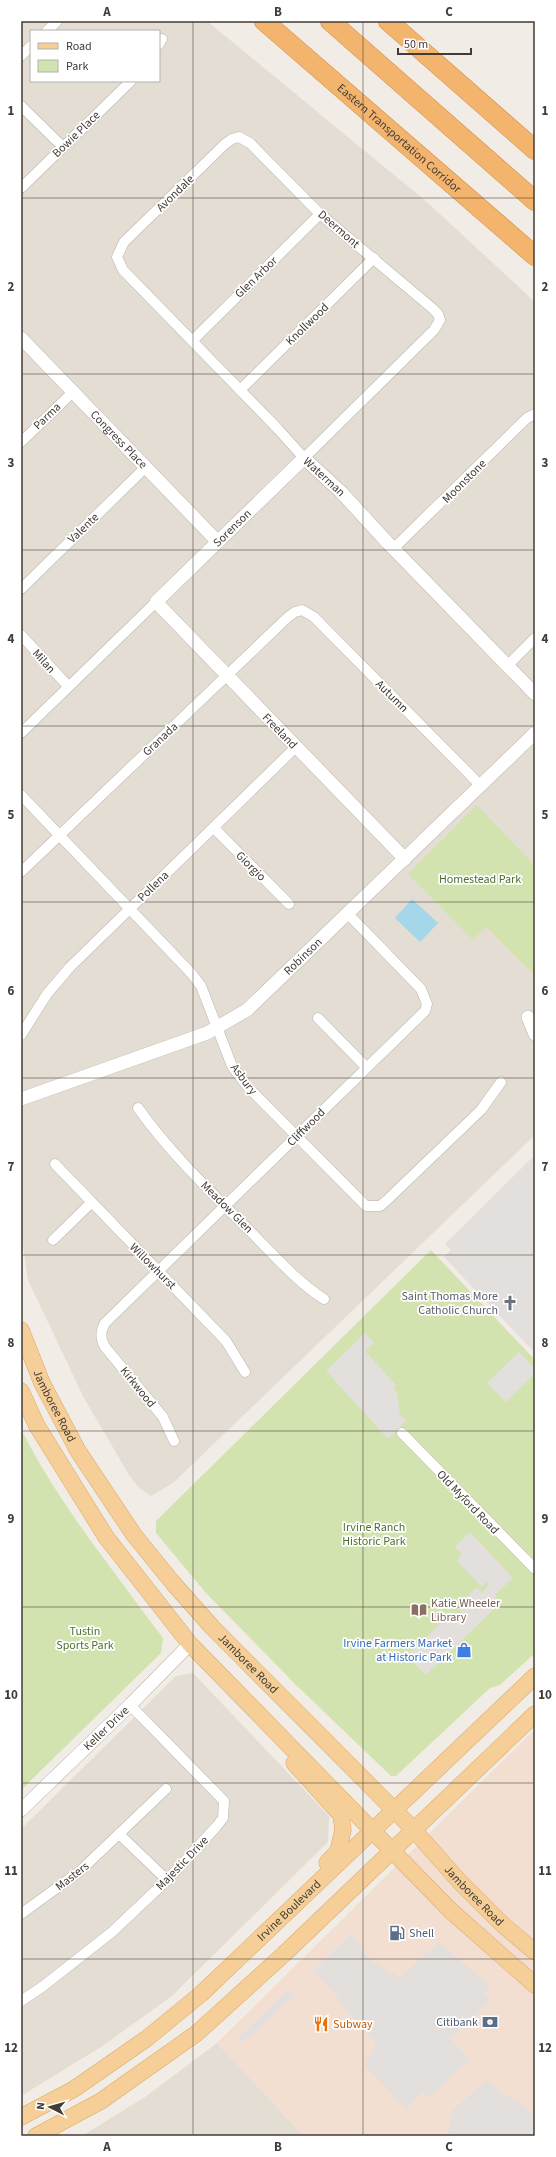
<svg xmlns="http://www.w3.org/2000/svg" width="556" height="2157" font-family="'Source Sans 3',sans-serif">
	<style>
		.residential { fill: #e4ddd3; fill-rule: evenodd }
		.commercial { fill: #f2dfd1 }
		.green { fill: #d3e3b0 }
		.parking { fill: #e2dfdd }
		.water { fill: #a5d7ea }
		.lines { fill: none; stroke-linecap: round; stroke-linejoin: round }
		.minor-casing { stroke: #beb5ab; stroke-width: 11 }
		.tertiary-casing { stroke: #beb5ab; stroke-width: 14 }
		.primary-casing { stroke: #daa96a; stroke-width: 17 }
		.motorway-casing { stroke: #d1873f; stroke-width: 20 }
		.minor { stroke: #fff; stroke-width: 10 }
		.tertiary { stroke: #fff; stroke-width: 13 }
		.primary { stroke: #f6cf98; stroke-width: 16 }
		.motorway { stroke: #f3b46e; stroke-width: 19 }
		.grid { fill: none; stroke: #433b35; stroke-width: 1; stroke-opacity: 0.55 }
		.labels { text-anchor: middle; stroke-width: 3.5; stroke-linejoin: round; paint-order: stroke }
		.street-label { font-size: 12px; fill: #433b35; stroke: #fff }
		.park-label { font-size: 12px; fill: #4f702d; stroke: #fff }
		.worship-label { font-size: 12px; fill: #5b616d; stroke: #fff; text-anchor: end }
		.education-label { font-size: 12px; fill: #785e54; stroke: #fff; text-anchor: start }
		.shop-label { font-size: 12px; fill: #366cbe; stroke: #fff; text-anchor: end }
		.service-label { font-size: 12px; fill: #4e5e75; stroke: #fff; text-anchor: start }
		.food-label { font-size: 12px; fill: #c56008; stroke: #fff; text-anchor: start }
		.neatline { fill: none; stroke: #433b35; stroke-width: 1.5 }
		.grid-label { font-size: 13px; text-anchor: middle; font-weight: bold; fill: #433b35 }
	</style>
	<rect width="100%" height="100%" fill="#f1ece5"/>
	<!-- residential -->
	<g class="residential">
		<path d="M21,21h186l221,182 107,99v833l-362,348 -22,13 -12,-8 -10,-13 -46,-79 -55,-116 -7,-49zM31,31h128v50h-128z"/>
		<polygon points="193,1673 329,1816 328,1842 172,1996 101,2047 21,2096 21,1829 176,1676"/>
		<polygon points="217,2043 304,2136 82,2136 145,2097"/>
	</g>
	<!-- commercial -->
	<polygon class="commercial" points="535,1729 535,2136 304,2136 217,2043"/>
	<!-- green -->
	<g class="green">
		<polygon points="477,805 535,866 535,976 486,927 473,940 408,874"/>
		<polygon points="431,1250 535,1360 535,1653 500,1685 490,1688 396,1776 391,1776 295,1684 206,1593 156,1533 156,1521"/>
		<path d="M21,1429c27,54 62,102 98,150 15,20 29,40 44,59l-2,15 -140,137z"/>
	</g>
	<!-- parking -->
	<g class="parking">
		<polygon points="535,1155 535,1353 444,1257 451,1250 445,1244"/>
		<polygon points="365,1333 374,1343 365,1351 396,1385 394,1387 397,1392 400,1415 407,1420 388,1439 326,1371"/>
		<polygon points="519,1352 535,1369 535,1373 506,1402 487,1383"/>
		<polygon points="470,1532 513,1578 496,1594 496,1597 501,1602 426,1675 406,1656 452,1613 457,1618 462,1613 457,1607 477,1587 482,1593 489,1584 487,1582 482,1587 457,1561 461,1554 455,1547"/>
		<polygon points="351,1934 357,1939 362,1951 374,1963 385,1969 390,1975 393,1972 399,1979 439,1942 490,1987 484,1994 490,2000 450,2038 469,2059 429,2098 423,2092 406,2109 364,2064 369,2059 376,2042 344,2008 335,1993 313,1971"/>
		<polygon points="287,1991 296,1994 244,2042 237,2039"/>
		<polygon points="486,2080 503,2095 512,2097 512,2100 520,2102 529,2112 535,2113 535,2136 446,2136 453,2110"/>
	</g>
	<!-- water -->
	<polygon class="water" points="412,899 438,923 420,942 395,918"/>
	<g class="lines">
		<defs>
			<g id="minor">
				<polyline points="47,31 57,21"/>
				<polyline points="159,44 162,39"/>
				<polyline points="21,56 31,46"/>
				<polyline points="21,106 63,147"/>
				<polygon points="239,137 250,143 320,214 432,308 438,314 440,320 434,330 304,458 277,428 123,270 117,257 124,242 225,144 232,139"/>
				<polyline points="21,188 131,81"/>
				<polyline points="192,341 320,214"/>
				<polyline points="240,390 374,258"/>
				<polyline points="21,442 74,391"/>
				<polyline points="393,549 527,418 535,414"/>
				<polyline points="21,589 146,467"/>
				<polyline points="21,635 68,686"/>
				<polyline points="507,666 535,638"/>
				<polyline points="21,733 156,602"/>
				<polyline points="21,795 192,974 201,986 232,1066 247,1086 366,1206 380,1206 386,1201 481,1110 501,1082"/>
				<polyline points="214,828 289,904"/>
				<polyline points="21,872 288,617 295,612 302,610 314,617 481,786"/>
				<polyline points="318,1018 366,1067"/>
				<polyline points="21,1035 47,994 70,967 296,747"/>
				<path d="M138,1108c32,45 73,84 112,123 24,24 46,50 74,68"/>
				<polyline points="55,1164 226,1341 245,1372"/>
				<polyline points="53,1240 91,1203"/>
				<polyline points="402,1433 535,1569"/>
				<path d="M174,1441l-11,-24 -58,-70c-5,-8 -5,-15 0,-24l320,-312 2,-7 -6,-15 -72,-74"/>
				<polyline points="119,1834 167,1880"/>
				<polyline points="21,1914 80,1871 166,1789"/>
				<polyline points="21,2001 42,1987 112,1932 167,1880 216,1827 223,1818 224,1801 130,1705"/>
			</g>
			<g id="tertiary">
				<path id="s1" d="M21,338l196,203"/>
				<path id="s2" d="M405,859l-249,-257 148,-144 37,34 46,50 148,152"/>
				<polyline points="528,1017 535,1034"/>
				<path id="s3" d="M21,1099l186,-66 40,-23 288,-277"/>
				<path id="s4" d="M21,1810l109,-105 60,-61"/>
			</g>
			<g id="primary">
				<path id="s5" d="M21,1330l21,53 36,68 56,84 39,48 39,44 202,203 45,51 43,43 33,28"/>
				<polyline points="21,1391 37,1426 106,1537 190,1644 451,1911 535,1985"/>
				<polyline points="294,1763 341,1815 343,1830 338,1851 327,1863"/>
				<path id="s6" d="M21,2117l53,-28 72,-50 55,-45 334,-318"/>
				<polyline points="36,2136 101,2101 197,2033 283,1955 535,1714"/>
			</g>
			<g id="motorway">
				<path id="s7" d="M264,21l271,235"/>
				<polyline points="330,21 535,201"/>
				<polyline points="388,21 535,150"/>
			</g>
		</defs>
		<!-- minor casing -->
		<use href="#minor" class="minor-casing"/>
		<!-- tertiary casing -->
		<use href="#tertiary" class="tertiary-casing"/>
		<!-- primary casing -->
		<use href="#primary" class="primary-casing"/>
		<!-- motorway casing -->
		<use href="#motorway" class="motorway-casing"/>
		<!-- minor -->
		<use href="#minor" class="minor"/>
		<!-- tertiary -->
		<use href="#tertiary" class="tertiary"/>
		<!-- primary -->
		<use href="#primary" class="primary"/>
		<!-- motorway -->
		<use href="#motorway" class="motorway"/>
	</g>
	<!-- grid -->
	<path class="grid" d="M193,21v2115M363,21v2115M21,198h514M21,374h514M21,550h514M21,726h514M21,902h514M21,1078h514M21,1255h514M21,1431h514M21,1607h514M21,1783h514M21,1959h514"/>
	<!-- icons -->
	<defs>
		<symbol id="church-bare" viewBox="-9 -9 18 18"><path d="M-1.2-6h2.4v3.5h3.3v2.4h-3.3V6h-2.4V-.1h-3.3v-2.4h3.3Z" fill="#6b7280" stroke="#fff" stroke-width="2.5" paint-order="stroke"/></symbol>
		<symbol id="library-bare" viewBox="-9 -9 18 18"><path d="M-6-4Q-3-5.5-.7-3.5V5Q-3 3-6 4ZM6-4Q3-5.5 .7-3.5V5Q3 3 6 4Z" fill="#8d6e63" stroke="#fff" stroke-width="2.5" paint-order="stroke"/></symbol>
		<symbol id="shop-bare" viewBox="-9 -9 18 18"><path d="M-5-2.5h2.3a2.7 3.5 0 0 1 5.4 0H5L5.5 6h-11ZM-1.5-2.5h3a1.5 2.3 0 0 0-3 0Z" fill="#3f7fe0" stroke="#fff" stroke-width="2.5" paint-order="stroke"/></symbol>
		<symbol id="fuel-bare" viewBox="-9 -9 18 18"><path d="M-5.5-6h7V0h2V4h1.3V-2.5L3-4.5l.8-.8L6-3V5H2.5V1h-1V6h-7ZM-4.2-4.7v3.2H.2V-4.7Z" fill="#5c6f8a" stroke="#fff" stroke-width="2.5" paint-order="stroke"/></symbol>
		<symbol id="bank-bare" viewBox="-9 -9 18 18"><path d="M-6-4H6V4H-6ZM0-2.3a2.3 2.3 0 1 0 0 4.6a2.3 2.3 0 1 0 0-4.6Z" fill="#5c6f8a" stroke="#fff" stroke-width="2.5" paint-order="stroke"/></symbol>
		<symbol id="restaurant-bare" viewBox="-9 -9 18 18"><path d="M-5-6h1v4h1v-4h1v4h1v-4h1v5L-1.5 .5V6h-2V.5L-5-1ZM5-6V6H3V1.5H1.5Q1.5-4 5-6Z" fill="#e8710a" stroke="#fff" stroke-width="2.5" paint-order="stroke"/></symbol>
	</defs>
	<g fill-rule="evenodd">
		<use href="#church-bare" x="499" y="1292" width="22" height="22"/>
		<use href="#library-bare" x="408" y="1599" width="22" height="22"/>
		<use href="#shop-bare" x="453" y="1639" width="22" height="22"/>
		<use href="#fuel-bare" x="386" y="1922" width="22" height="22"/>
		<use href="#bank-bare" x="479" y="2011" width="22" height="22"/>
		<use href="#restaurant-bare" x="310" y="2013" width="22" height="22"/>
	</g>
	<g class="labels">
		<!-- street labels -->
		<g class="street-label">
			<text transform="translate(76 134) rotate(-44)" y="4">Bowie Place</text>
			<text dy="4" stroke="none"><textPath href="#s7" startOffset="179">Eastern Transportation Corridor</textPath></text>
			<text transform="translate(175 193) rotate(-44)" y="4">Avondale</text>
			<text transform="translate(339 229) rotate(41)" y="4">Deermont</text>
			<text transform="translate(256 277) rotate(-44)" y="4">Glen Arbor</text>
			<text transform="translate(307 324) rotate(-44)" y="4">Knollwood</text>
			<text transform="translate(47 416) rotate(-44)" y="4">Parma</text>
			<text dy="4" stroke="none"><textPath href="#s1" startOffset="141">Congress Place</textPath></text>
			<text dy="4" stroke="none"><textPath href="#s2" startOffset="592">Waterman</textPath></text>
			<text transform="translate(464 481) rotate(-45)" y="4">Moonstone</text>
			<text dy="4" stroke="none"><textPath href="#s2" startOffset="464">Sorenson</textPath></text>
			<text transform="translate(83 528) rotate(-44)" y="4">Valente</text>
			<text transform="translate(44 661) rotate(48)" y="4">Milan</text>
			<text transform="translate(392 696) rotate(45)" y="4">Autumn</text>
			<text transform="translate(280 731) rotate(46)" y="4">Freeland</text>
			<text transform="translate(160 739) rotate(-43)" y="4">Granada</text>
			<text transform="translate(251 866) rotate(45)" y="4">Giorgio</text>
			<text transform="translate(153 886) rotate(-44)" y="4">Pollena</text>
			<text dy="4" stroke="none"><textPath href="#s3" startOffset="321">Robinson</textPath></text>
			<text transform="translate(244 1079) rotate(53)" y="4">Asbury</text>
			<text transform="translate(306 1127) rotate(-45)" y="4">Cliffwood</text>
			<text transform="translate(227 1207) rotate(45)" y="4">Meadow Glen</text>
			<text transform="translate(153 1266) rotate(45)" y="4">Willowhurst</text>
			<text transform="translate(138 1387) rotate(51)" y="4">Kirkwood</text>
			<text dy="4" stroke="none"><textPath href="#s5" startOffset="83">Jamboree Road</textPath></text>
			<text transform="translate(468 1502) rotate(46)" y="4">Old Myford Road</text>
			<text dy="4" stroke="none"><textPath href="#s5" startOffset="407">Jamboree Road</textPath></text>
			<text dy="4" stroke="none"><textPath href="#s4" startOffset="118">Keller Drive</textPath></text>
			<text transform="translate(182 1863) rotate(-46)" y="4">Majestic Drive</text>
			<text transform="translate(72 1876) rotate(-38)" y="4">Masters</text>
			<text dy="4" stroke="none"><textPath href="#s5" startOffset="731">Jamboree Road</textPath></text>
			<text dy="4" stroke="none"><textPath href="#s6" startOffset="340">Irvine Boulevard</textPath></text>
		</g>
		<!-- park labels -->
		<g class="park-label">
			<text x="480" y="883">Homestead Park</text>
			<text x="374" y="1531">Irvine Ranch<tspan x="374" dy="14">Historic Park</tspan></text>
			<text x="85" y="1635">Tustin<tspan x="85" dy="14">Sports Park</tspan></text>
		</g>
		<!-- worship labels -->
		<g class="worship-label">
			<text x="498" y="1300">Saint Thomas More<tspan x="498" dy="14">Catholic Church</tspan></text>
		</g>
		<!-- education labels -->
		<g class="education-label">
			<text x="431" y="1607">Katie Wheeler<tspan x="431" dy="14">Library</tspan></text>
		</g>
		<!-- shop labels -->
		<g class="shop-label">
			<text x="452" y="1647">Irvine Farmers Market<tspan x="452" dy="14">at Historic Park</tspan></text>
		</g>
		<!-- service labels -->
		<g class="service-label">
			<text x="409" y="1937">Shell</text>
			<text x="478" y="2026" text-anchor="end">Citibank</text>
		</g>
		<!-- food labels -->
		<g class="food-label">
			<text x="333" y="2028">Subway</text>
		</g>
	</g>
	<!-- border -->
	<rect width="556" height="2157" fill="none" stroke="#ffffff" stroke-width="44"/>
	<!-- legend -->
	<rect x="30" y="30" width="130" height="52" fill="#ffffff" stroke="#b4b1ae"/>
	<rect x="38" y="43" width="20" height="6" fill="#f6cf98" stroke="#b4b1ae"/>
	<text x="66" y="50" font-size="12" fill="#433b35">Road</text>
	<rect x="38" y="60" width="20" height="12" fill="#d3e3b0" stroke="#b4b1ae"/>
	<text x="66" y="70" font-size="12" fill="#433b35">Park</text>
	<!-- north arrow -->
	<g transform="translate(50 2107) rotate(276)" stroke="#ffffff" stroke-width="3" paint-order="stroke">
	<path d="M0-3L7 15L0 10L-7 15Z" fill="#433b35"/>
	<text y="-6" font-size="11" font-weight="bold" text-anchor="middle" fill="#433b35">N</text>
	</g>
	<!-- scale -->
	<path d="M398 48v6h73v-6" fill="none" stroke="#433b35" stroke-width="2"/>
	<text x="404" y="48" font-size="12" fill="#433b35" stroke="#ffffff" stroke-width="3" paint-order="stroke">50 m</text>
	<rect x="22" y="22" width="512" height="2113" class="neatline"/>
	<g class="grid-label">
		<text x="107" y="16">A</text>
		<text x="278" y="16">B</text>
		<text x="449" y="16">C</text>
		<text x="11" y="115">1</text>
		<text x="545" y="115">1</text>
		<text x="11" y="291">2</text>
		<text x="545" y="291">2</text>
		<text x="11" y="467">3</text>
		<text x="545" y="467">3</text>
		<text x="11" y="643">4</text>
		<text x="545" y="643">4</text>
		<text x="11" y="819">5</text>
		<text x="545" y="819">5</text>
		<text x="11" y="995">6</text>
		<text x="545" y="995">6</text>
		<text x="11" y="1171">7</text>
		<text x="545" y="1171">7</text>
		<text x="11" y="1347">8</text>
		<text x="545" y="1347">8</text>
		<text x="11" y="1523">9</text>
		<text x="545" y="1523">9</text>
		<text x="11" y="1699">10</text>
		<text x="545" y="1699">10</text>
		<text x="11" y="1875">11</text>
		<text x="545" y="1875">11</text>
		<text x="11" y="2052">12</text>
		<text x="545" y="2052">12</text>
		<text x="107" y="2151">A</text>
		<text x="278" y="2151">B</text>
		<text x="449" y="2151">C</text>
	</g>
</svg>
